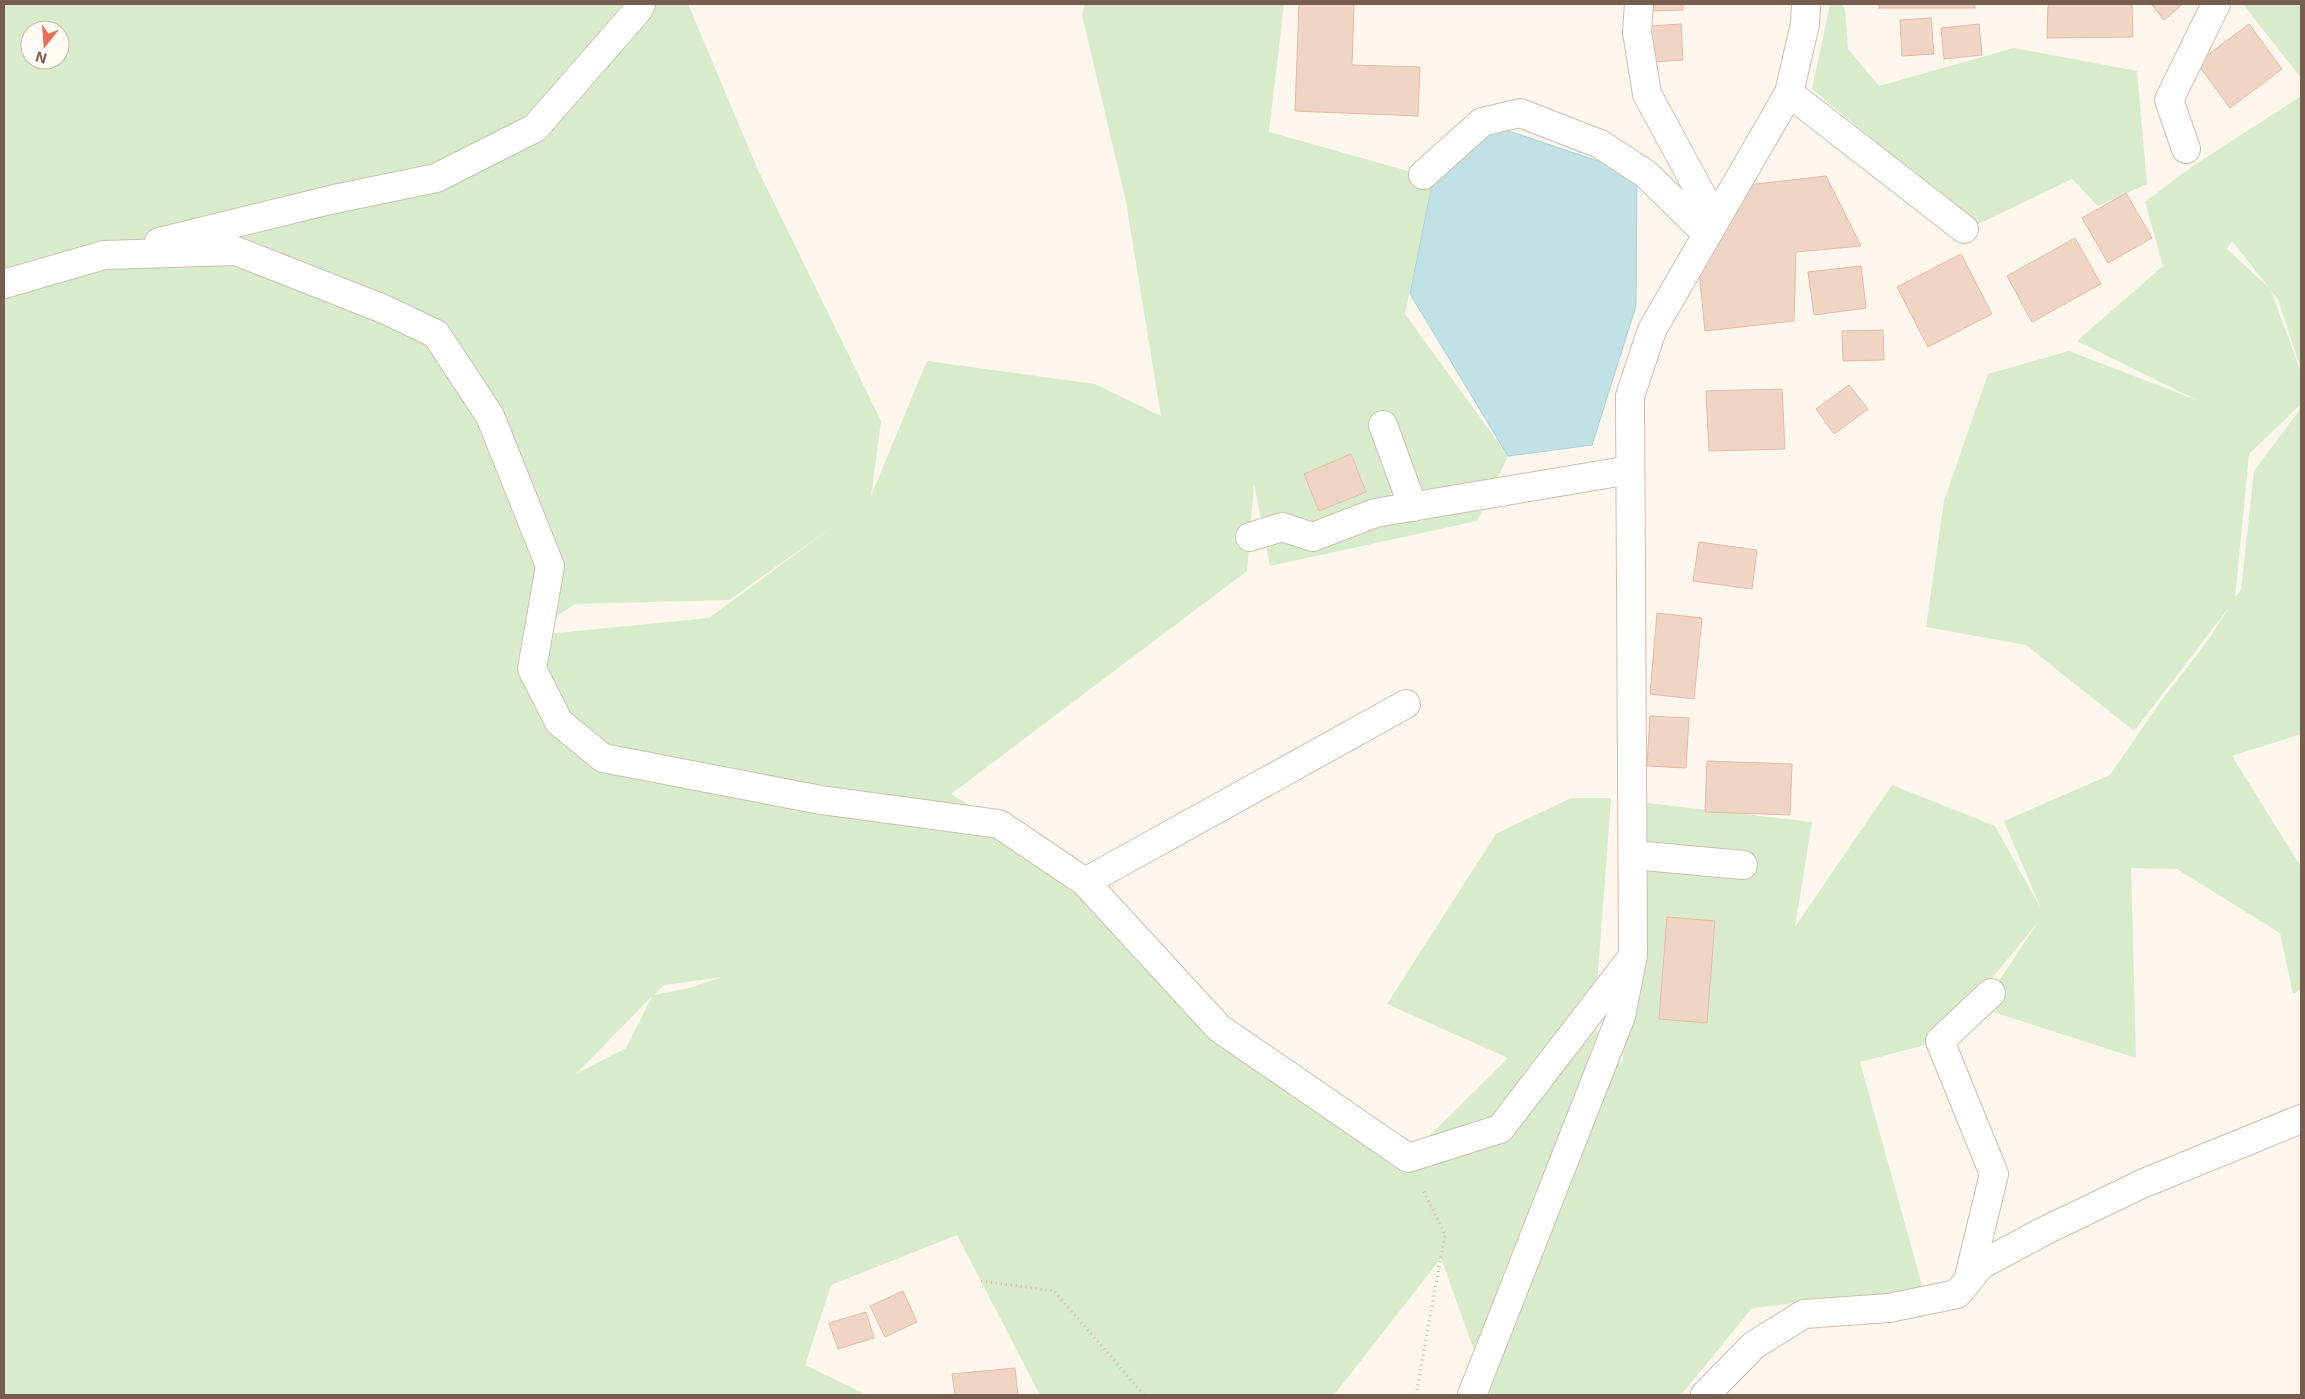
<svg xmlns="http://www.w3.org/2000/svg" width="2305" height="1399" font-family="Inter,sans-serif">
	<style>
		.green { fill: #d8ebca; fill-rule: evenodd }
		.water { fill: #c0e2e7; stroke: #a7d2d8 }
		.building { fill: #f1d5c4; stroke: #e4bba5 }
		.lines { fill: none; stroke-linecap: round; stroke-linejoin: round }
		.minor-casing { stroke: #cfbeb1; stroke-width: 30 }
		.path { stroke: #d7b8a7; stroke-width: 3; stroke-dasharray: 1 4; stroke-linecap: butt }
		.minor { stroke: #fff; stroke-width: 28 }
	</style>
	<rect width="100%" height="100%" fill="#fcf6ec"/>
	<!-- green -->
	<g class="green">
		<path d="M4,4h684l69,164 124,253 -10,75 56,-135 168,23 66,32 -35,-214 -44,-187 3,-11h199l-15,128 164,46 -28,136 103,142 -31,65 -207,45 -16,-83 -7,88 -296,223 38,23 410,349 109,-108 -121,-54 109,-170 75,-36h40l-17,229 28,38 20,-171 5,-91 165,19 -17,105 97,-142 103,41 46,83 -37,-88 106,-46 51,-74 46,-59 23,-36 -96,125 -108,-86 -100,-18 18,-126 44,-127 81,-23 130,50 -122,-60 86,-75 -18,-64 48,-36 108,-70v273l-23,-70 -7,-8 30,81v32l-52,50 -14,143 6,-7 13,-119 47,-63v326l-69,22 69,111v122l-8,5 -13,-61 -103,-64 -46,-1 5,190 -155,-50 58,-87 -99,120 -80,21 63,227 -171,19 -71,87h-191l-49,-137 -107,137h-294l-83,-160 -126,50 -26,80 58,28 -6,2h-853zM30,30h30v30h-30zM2232,241l35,44v1l-40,-37zM835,525l-126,93 -183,18 49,-32 154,-4zM722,977l-32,11 -36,7 10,-10zM652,997l-26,51 -50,26 75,-77z"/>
		<polygon points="1830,4 1841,4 1845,9 1848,49 1879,86 2014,48 2137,71 2147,184 2098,206 2072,179 1976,225 1812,89"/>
		<polygon points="2243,4 2301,4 2301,78"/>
	</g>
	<!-- water -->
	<polygon class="water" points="1482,122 1637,174 1636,306 1592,445 1508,456 1410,294 1433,179"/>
	<!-- building -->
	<g class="building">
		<polygon points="1299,4 1354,4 1352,65 1420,67 1418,116 1295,111"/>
		<polygon points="1651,4 1683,4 1683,10 1651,11"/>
		<rect x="1879" y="4" width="96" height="4"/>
		<polygon points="2048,4 2132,4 2133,37 2047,38"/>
		<polygon points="2151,4 2183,4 2164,20"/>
		<polygon points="1931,18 1934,54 1902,56 1900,20"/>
		<polygon points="1681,24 1683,60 1652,62 1649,26"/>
		<polygon points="1979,24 1982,55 1944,59 1941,28"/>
		<polygon points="2249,24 2282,69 2230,108 2197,63"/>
		<polygon points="1826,176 1861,246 1796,252 1794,321 1705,331 1699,271 1747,185"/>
		<polygon points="2126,193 2152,238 2108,263 2082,218"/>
		<polygon points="2075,238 2101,284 2032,322 2007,276"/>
		<polygon points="1961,254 1992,314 1928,347 1897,287"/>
		<polygon points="1861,266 1866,308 1814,315 1808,272"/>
		<polygon points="1883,330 1884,360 1843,361 1842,331"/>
		<polygon points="1849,385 1868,409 1834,434 1816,409"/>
		<polygon points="1782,389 1785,449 1709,451 1706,391"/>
		<polygon points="1351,454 1366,492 1319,511 1304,474"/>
		<polygon points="1699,542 1757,550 1752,589 1693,581"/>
		<polygon points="1657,613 1702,618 1694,699 1650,694"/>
		<polygon points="1650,716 1689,718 1686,768 1647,766"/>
		<polygon points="1707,761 1792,764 1790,815 1705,812"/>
		<polygon points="1667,917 1715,921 1707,1023 1659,1019"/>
		<polygon points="903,1291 917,1322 885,1337 870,1306"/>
		<polygon points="866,1312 874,1338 838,1349 829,1323"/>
		<polygon points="1015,1368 1018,1395 955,1395 952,1374"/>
	</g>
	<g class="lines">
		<defs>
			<g id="minor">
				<polyline points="1639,4 1637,32 1647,94 1715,220"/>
				<polyline points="1789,93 1964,229"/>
				<polyline points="2186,149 2169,100 2216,4"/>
				<polyline points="1423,175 1482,122 1520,113 1600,144 1646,174 1707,234"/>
				<polyline points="159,242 330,200 436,178 535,128 638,10 641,4"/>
				<polyline points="4,284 104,255 236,251 386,310 436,334 490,416 550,566 532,669 559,722 603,758 821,800 999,824 1085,882"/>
				<polyline points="1383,425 1413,507"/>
				<polyline points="1250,537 1282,527 1313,537 1375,513 1630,470"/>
				<polyline points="1406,704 1085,882 1219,1028 1408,1158 1500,1129 1630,960"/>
				<polyline points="1633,855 1743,865"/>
				<polyline points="1968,1281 1994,1174 1940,1041 1991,993"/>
				<polyline points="1472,1395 1621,1016 1633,955 1630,396 1652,330 1789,93 1805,24 1806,4"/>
				<polyline points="1705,1395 1754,1345 1804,1314 1889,1308 1957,1294 1981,1265 2044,1231 2144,1183 2301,1119"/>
			</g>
		</defs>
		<!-- minor casing -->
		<use href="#minor" class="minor-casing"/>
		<!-- path -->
		<g class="path">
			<polyline points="981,1281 1054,1291 1144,1395"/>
			<polyline points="1416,1395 1445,1234 1423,1190"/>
		</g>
		<!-- minor -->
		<use href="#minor" class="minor"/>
	</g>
	<!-- border -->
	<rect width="2305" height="1399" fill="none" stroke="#785c4e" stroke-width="10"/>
	<!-- north arrow -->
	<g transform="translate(45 45) rotate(197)"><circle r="24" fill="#fffaf3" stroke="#c9bbb1"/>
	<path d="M0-4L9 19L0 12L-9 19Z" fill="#e27156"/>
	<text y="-8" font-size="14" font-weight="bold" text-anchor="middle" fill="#785c4e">N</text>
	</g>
</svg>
